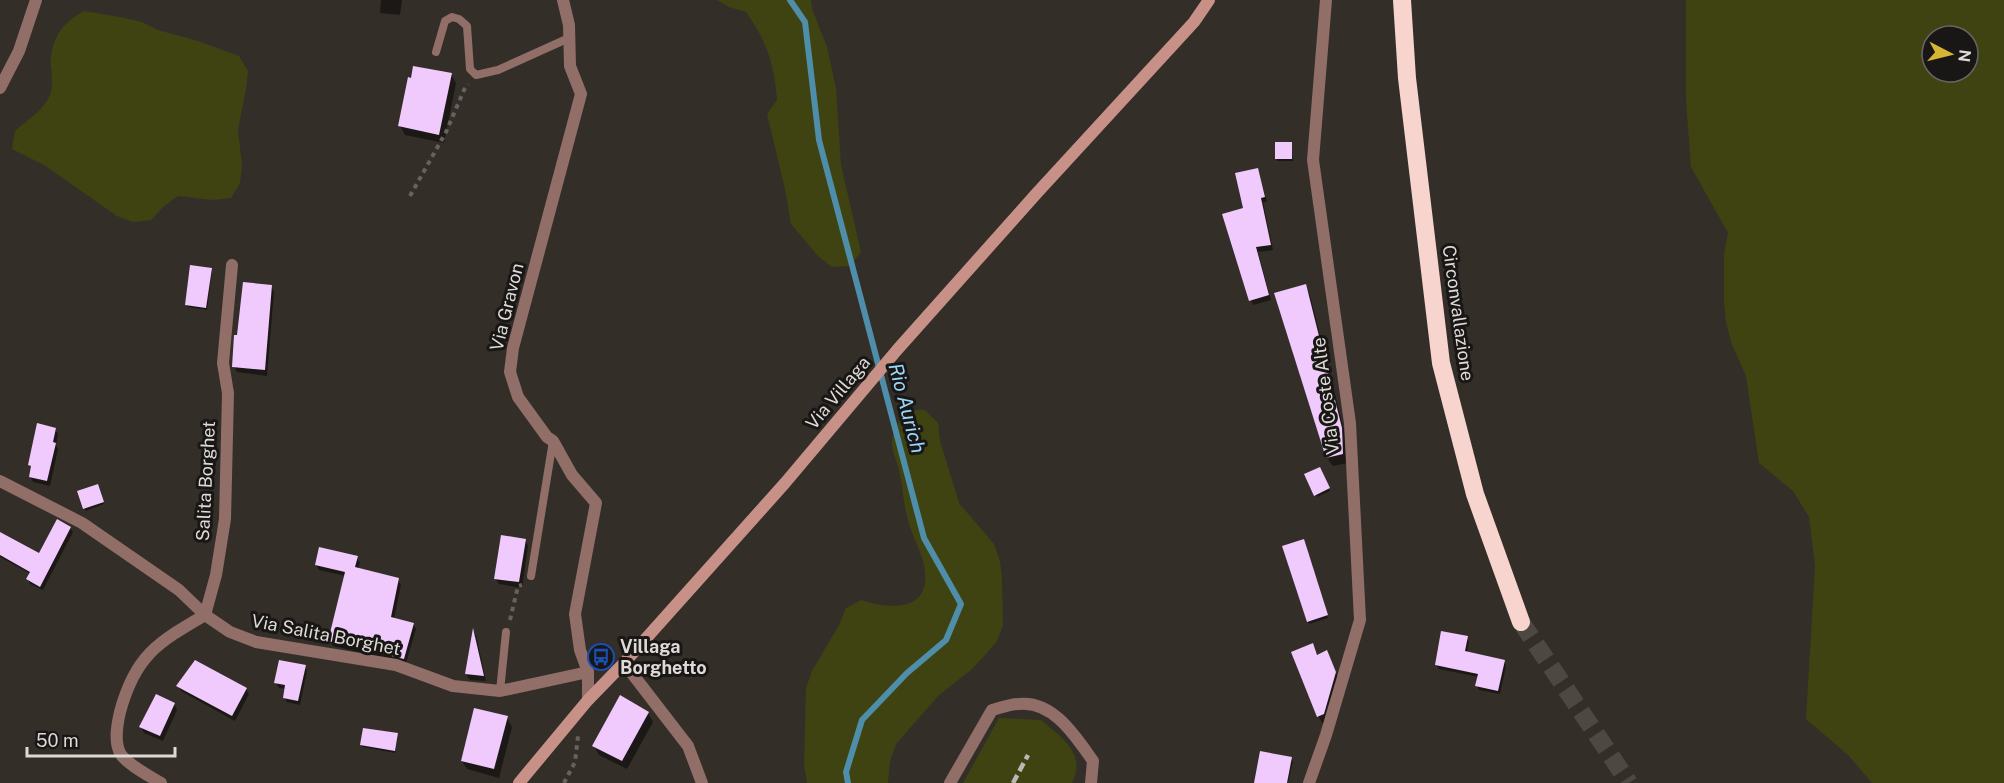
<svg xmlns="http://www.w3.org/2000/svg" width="2004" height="783" font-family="'Public Sans',sans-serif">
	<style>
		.green { fill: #3e4311; fill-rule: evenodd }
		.shadow { fill: #0007 }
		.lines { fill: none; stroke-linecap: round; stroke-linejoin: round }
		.stream { stroke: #4e8eaa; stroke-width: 6 }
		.building { fill: #f0c9fd }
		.highway-tunnel { stroke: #4e4843; stroke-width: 18; stroke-dasharray: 18 9; stroke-linecap: butt }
		.path { stroke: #68625e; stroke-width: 4; stroke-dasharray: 4.5 4.5; stroke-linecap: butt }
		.lane { stroke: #916e68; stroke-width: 8 }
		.street { stroke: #916e68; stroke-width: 12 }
		.secondary { stroke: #c89188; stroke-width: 12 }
		.highway { stroke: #f7d4cd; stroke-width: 18 }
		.rail { stroke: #bcb7b4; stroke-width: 4.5; stroke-dasharray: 9 4.5; stroke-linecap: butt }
		.labels { text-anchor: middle; stroke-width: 6; stroke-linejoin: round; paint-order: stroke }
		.street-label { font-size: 18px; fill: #dedad7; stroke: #191715 }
		.poi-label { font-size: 18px; font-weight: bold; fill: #dedad7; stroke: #191715; text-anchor: start }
		.water-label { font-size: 20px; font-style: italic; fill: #9bd7fb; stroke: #191715 }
	</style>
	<rect width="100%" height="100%" fill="#342e29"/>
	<!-- green -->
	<g class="green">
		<path d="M717,0h94l1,9 15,38 9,41 5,77 20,87 -11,14 -18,1 -14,-11 -27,-32 -6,-35 -18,-75 10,-14c-3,-37 -10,-58 -31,-88l-17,-5z"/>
		<path d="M1686,0h318v783h-132l-23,-27 -43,-37 9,-153 -6,-49 -16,-26 -34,-28 -13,-87 -14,-31 -6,-23 -2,-20v-48l4,-21 -37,-66 -5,-66zM1932,36h36v36h-36z"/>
		<path d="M84,11l41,7 17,4 16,8 40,11 41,15 9,15 -2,18 -8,41 4,35 -2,18 -9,15 -18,2 -35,-4 -15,11 -12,13 -18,2 -16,-6 -73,-51 -32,-16 3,-18c12,-11 28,-20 35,-36 3,-8 2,-20 1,-28 -2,-25 11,-45 33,-56z"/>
		<path d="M907,410h18l13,13 2,18 19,62 35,41 6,17 2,18 1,46 -6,16 -12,14 -13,14 -33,26 -43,49 -6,17 -2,22h-81l-3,-18 2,-77 6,-17 27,-46 7,-17 15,-8c27,9 68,13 64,-28 -1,-17 -13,-35 -17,-52 -5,-17 -5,-34 -9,-50 -2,-9 -7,-18 -7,-27 -1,-11 9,-24 15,-33z"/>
		<path d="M999,718l42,2c20,17 46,33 31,63h-109z"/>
	</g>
	<!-- shadow -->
	<g class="shadow">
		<polygon points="381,0 402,0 400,15 380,13"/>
		<polygon points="451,74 456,83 444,143 405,135 400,126"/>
		<polygon points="1291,143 1293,161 1277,161 1276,159"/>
		<polygon points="1258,170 1267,202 1263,202 1273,250 1258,252 1271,300 1253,305 1251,300 1245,209"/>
		<polygon points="211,270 212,272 207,310 188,307 186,305"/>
		<polygon points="271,286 274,292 267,376 237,372 234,366 238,337"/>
		<polygon points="1305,286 1310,295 1346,438 1348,463 1333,466 1327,458"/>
		<polygon points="55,429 58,434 56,445 58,449 50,486 33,482 30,476 32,469 29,464"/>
		<polygon points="1319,469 1330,491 1317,497 1306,475"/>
		<polygon points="99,488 104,504 86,511 84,508"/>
		<polygon points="70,528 73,532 43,590 30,584 28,579 31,574 0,557 0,540 39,555"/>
		<polygon points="525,540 528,546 522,588 499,584 495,578"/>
		<polygon points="1304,543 1328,618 1309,624 1308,621"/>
		<polygon points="357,558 360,563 358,569 398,580 401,585 394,619 413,624 416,629 406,663 333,646 330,641 346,576 319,570 316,565"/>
		<polygon points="474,632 476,635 486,681 470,680 466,674"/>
		<polygon points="1467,638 1469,642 1467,653 1504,661 1506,666 1500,694 1479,690 1477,686 1479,677 1439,669 1436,665"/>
		<polygon points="1312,645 1318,656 1327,652 1340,681 1328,722 1323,724 1318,716"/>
		<polygon points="305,666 307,671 300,705 287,702 284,697 286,689 279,688 276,683"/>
		<polygon points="178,686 246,689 249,694 235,721 181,691"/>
		<polygon points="174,704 177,710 163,741 144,733 141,727"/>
		<polygon points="648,713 653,722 627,769 599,755 594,746"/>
		<polygon points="507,718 512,727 499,778 467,769 462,761"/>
		<polygon points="397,734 398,737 395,753 363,747 361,745"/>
		<polygon points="1291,758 1293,761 1288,783 1256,783"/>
	</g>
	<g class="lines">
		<!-- stream -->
		<polyline class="stream" points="790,0 805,22 819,140 924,538 961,604 946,640 907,673 862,720 846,772 848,783"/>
	</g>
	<!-- building -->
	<g class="building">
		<polygon points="413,66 452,73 439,135 398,126 408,77 411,78"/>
		<rect x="1275" y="142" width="17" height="17"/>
		<polygon points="1258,168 1265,197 1261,198 1271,245 1256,247 1269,295 1249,301 1222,214 1243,208 1235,173"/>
		<polygon points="190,265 212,268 206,308 185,305"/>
		<polygon points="243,282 272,285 265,370 232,367 234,335 237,335"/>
		<polygon points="1306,284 1342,428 1343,454 1326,458 1274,293"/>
		<polygon points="37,423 56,428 53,442 56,443 47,481 29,477 31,466 28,465"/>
		<polygon points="1320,467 1330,488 1314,496 1304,474"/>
		<polygon points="98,484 104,502 83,509 77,491"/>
		<polygon points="57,519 71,527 40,587 26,579 30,572 0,555 0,532 39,553"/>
		<polygon points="501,535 526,539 519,582 494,579"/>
		<polygon points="1304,539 1328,615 1307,622 1282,546"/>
		<polygon points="319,547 358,556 355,567 399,578 391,617 414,623 404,659 328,641 345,572 315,565"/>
		<polygon points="473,628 484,676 465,674"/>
		<polygon points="1441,631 1468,636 1465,651 1505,660 1498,691 1475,686 1478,674 1435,665"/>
		<polygon points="1313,643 1317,655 1327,650 1336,672 1324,714 1317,717 1291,652"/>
		<polygon points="195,660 247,688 232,716 176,686"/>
		<polygon points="279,660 306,665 298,701 283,698 285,685 274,683"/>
		<polygon points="156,694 175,703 160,736 139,727"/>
		<polygon points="620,695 649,712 622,761 592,746"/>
		<polygon points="474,708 508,716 494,769 461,761"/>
		<polygon points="363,728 398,733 395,751 360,745"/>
		<polygon points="1260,751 1292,757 1287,783 1254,783"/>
	</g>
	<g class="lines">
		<!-- highway-tunnel -->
		<polyline class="highway-tunnel" points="1521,622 1629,783"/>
		<!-- path -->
		<g class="path">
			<polyline points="410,196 446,132 464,90 468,84"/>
			<polyline points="510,620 518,586 522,585"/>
			<polyline points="564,783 575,762 578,736"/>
		</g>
		<!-- lane -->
		<g class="lane">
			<polyline points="436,52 445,21 452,17 459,19 467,26 470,69 476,75 498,70 569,38"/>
			<polyline points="531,576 553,441"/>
			<polyline points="500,691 506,632"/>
		</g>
		<!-- street -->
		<g class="street">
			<polyline points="563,0 569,25 570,66 581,94 513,348 510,372 518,397 547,437 553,441 572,475 596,503 575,614 580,650 588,672"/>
			<polyline points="0,88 19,51 36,0"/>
			<polyline points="0,481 82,523 179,590 205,615 230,632 256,642 396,665 453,686 500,691 588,672 588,700"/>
			<polyline points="624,663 688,746 702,783"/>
			<path d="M161,783c-10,-6 -36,-20 -41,-30 -6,-12 -3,-28 0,-41 15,-56 37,-69 85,-97l11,-40 9,-56 3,-126 -5,-30 9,-98"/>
			<path d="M950,783l42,-73c8,-2 18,-6 27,-6 34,-4 57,33 74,57l-2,22"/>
			<polyline points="1309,783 1326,735 1360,620 1350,423 1313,160 1326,0"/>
		</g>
		<!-- secondary -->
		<polyline class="secondary" points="519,783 588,700 624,663 785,483 897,350 1036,194 1194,22 1209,0"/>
		<!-- highway -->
		<polyline class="highway" points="1402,0 1407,78 1441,363 1475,494 1521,622"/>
		<!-- rail -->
		<polyline class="rail" points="1013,783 1028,755"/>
	</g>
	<!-- icons -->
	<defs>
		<symbol id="bus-ring" viewBox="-11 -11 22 22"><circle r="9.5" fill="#191715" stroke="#1a4fb4" stroke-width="1.5"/><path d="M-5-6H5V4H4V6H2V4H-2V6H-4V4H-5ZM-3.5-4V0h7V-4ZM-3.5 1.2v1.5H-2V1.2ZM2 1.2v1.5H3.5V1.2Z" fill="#1a4fb4"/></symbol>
	</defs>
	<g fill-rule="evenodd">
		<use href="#bus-ring" x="586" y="642" width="30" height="30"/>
	</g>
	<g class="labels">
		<!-- street labels -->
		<g class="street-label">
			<text transform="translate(507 307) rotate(-76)" y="6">Via Gravon</text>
			<text transform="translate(1458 313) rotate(82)" y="6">Circonvallazione</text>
			<text transform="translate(838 393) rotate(-50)" y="6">Via Villaga</text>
			<text transform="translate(1326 396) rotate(-97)" y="6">Via Coste Alte</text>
			<text transform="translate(206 481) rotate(-87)" y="6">Salita Borghet</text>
			<text transform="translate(326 635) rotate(11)" y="6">Via Salita Borghet</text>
		</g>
		<!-- poi labels -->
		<g class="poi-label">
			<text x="620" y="653">Villaga<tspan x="620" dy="21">Borghetto</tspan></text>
		</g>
		<!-- water labels -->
		<g class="water-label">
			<text transform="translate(907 408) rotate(75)" y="7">Rio Aurich</text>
		</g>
	</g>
	<!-- north arrow -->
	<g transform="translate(1950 54) rotate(97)"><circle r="28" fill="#191715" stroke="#686563" stroke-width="1.5"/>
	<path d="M0-4.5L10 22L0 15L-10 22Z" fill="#d6b534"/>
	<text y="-9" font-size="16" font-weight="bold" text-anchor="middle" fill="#dedad7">N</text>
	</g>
	<!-- scale -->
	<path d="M27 747v9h148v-9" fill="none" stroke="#dedad7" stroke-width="3"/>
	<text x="36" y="747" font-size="18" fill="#dedad7" stroke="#191715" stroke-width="4.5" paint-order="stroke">50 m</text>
</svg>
